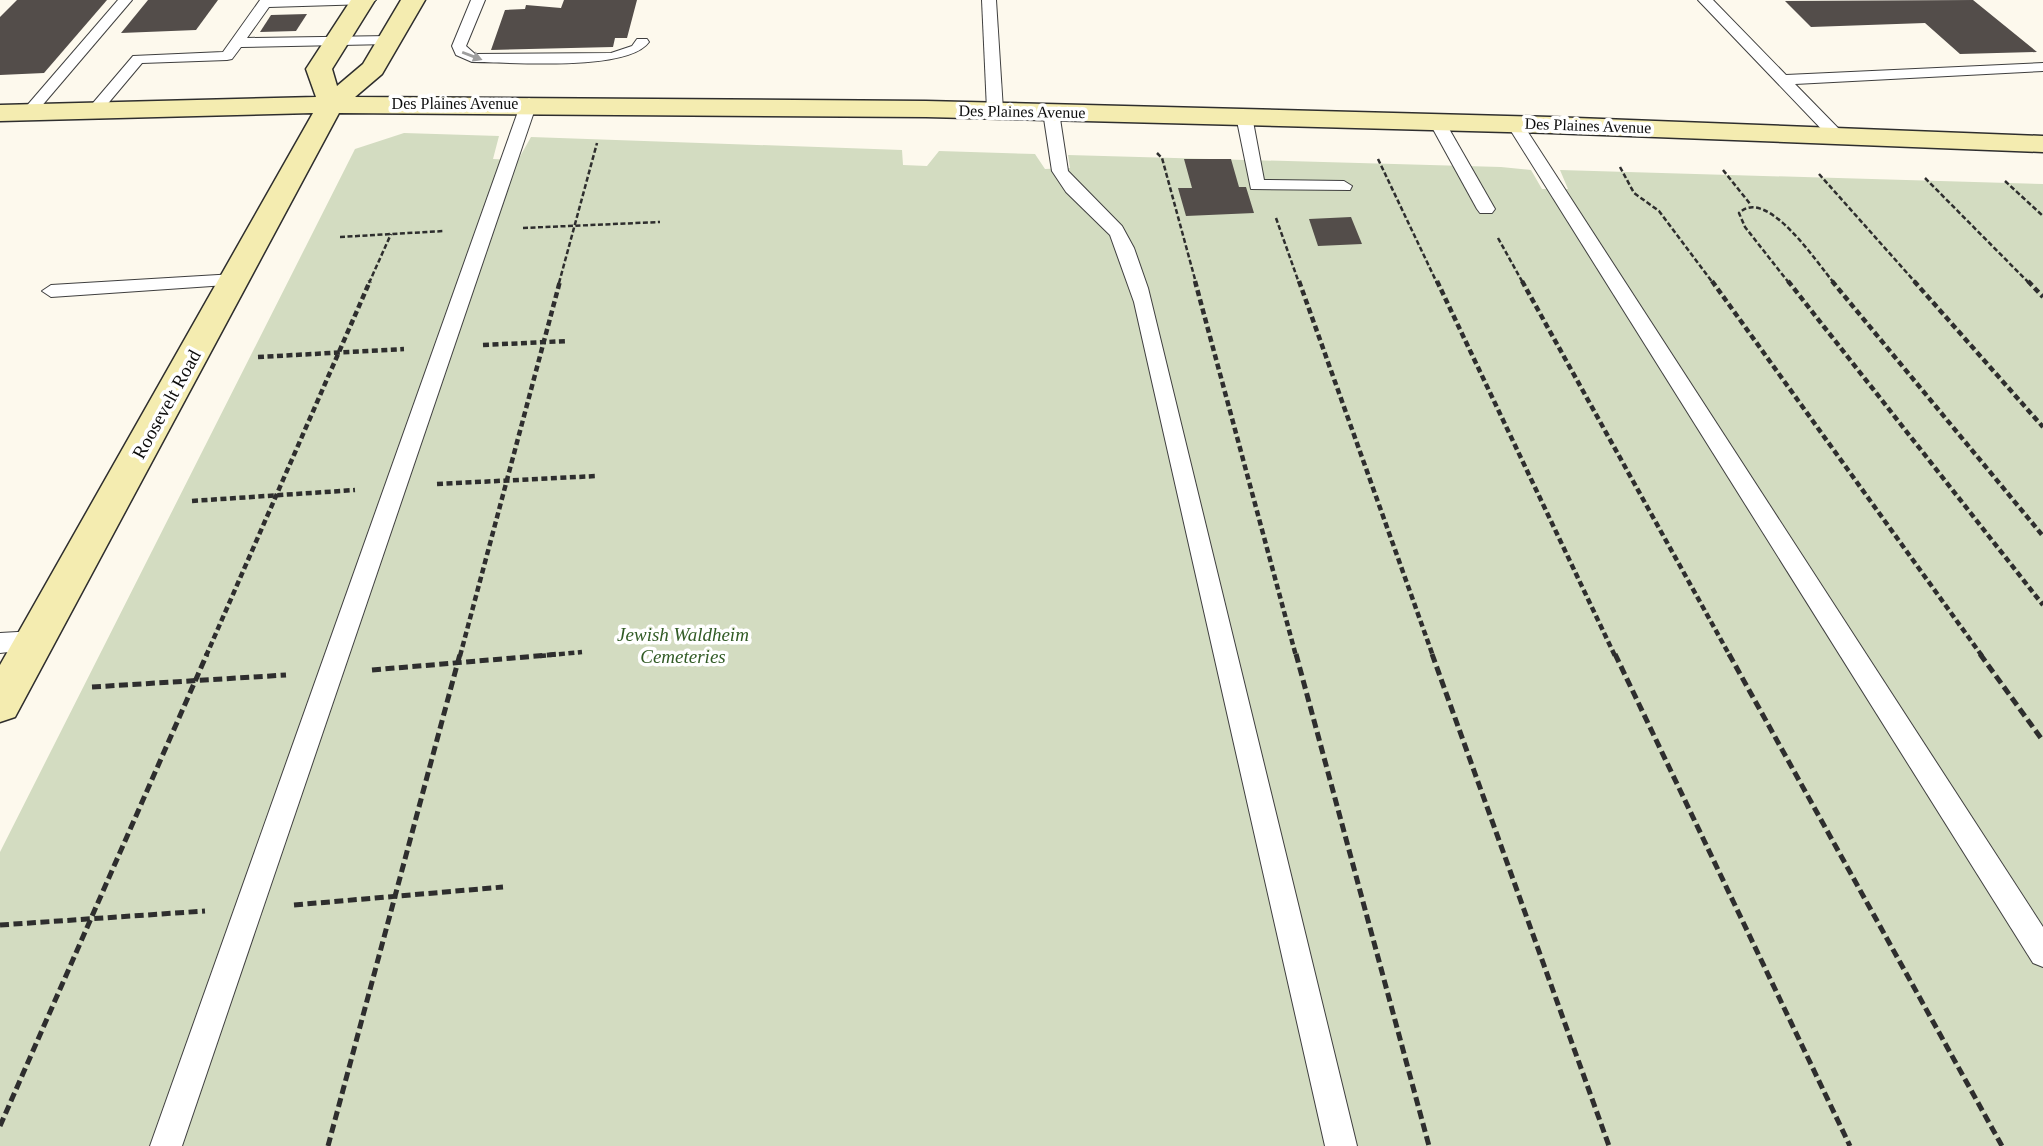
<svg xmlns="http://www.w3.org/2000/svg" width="2043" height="1146" font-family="'Times New Roman',serif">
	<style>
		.cemetery { fill: #d3dcc1 }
		.building { fill: #534d4a }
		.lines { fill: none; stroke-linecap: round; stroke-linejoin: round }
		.lane-casing { stroke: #3f3f3f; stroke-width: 2 }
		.secondary-casing { stroke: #2e2e2e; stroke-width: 3 }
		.path-far2 { stroke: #2e2e2e; stroke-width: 2.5; stroke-dasharray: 5 2.5; stroke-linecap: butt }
		.path-far1 { stroke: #2e2e2e; stroke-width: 4.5; stroke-dasharray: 6 3.5; stroke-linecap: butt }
		.path { stroke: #2e2e2e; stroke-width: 5; stroke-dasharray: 9 4.5; stroke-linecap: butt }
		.lane { fill: #fff; fill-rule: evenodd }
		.secondary { fill: #f4ecb0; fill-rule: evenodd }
		.oneway { fill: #9e9e9e }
		.labels { text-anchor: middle; stroke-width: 7; stroke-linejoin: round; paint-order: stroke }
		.far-street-label { font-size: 16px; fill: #0c0c0c; stroke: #fff }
		.street-label { font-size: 19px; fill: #0c0c0c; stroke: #fff }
		.park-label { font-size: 19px; font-style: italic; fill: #315b25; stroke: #fff }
	</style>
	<rect width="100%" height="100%" fill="#fdf9ed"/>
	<!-- cemetery -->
	<polygon class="cemetery" points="404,133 499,136 493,159 518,160 531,137 902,150 903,165 927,166 939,151 1035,154 1045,169 1070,168 1068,155 1501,167 1531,170 1542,189 1568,189 1560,170 2043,184 2043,1146 0,1146 0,852 355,149"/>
	<!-- building -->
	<g class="building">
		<polygon points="17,0 107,0 44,73 0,75 0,17"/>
		<polygon points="148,0 218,0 196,30 121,33"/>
		<polygon points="564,0 637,0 627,38 615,38 613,47 491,50 505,10 525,9 526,5 561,8"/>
		<polygon points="1973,0 2037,52 1960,54 1925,23 1811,27 1785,1"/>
		<polygon points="307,14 296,31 260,32 271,15"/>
		<polygon points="1184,159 1231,159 1239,187 1246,187 1254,213 1186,216 1178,188 1192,188"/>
		<polygon points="1351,217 1362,244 1318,246 1309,219"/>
	</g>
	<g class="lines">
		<defs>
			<g id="lane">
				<polygon points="118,0 132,0 34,115 24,115 24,109"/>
				<polygon points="260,0 376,0 369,4 269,7 247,38 390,36 397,40 390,44 241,47 232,59 227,60 142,63 100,113 90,113 87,110 133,56 223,52"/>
				<path d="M471,0h14l-19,46 9,8 136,-1 21,-7 5,-7h10l2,3c-21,30 -139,20 -177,20l-16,-7 -4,-9z"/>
				<polygon points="982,0 996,0 1003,110 995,115 987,110"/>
				<polygon points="1698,0 1713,0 1786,75 2043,63 2043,71 1795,84 1841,131 1841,137 1829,137"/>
				<polygon points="529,98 537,103 182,1146 150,1146 521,103"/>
				<polygon points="1051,107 1059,112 1068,171 1122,226 1134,248 1148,288 1357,1146 1325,1146 1134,302 1110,235 1066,192 1052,171 1043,112"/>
				<polygon points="1244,111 1252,116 1264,180 1344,181 1352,186 1350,190 1251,189 1236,116"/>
				<polygon points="1436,115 1444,120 1495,209 1492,213 1480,213 1477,209 1428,120"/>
				<polygon points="1514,118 1522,123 2043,927 2043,967 2033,963 1506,123"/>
				<polygon points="235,274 241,276 244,280 241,284 51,297 42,291 51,285"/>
				<polygon points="35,631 43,634 47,641 43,648 0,653 0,633"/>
			</g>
			<polygon id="secondary" points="351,0 375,0 332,69 337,86 363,64 401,0 425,0 382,74 355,97 926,101 1550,117 2043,136 2043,152 1550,133 926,117 339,113 15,717 0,722 0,665 313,113 0,121 0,105 316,97 306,69"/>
		</defs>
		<!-- lane casing -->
		<use href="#lane" class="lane-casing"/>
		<!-- secondary casing -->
		<use href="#secondary" class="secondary-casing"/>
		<!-- path-far2 -->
		<g class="path-far2">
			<polyline points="1157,153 1162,158 1196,283"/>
			<polyline points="1378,159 1437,283"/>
			<polyline points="1620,167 1634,193 1659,211 1713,283"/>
			<polyline points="1723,170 1751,205"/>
			<polyline points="1819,174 1916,283"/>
			<polyline points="1925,178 2029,283"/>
			<polyline points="2005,181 2043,216"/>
			<polyline points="1276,218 1299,283"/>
			<polyline points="523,228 660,222"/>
			<polyline points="340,237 444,231"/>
			<polyline points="1498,238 1523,283"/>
			<polyline points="369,283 391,234"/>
			<polyline points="559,283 597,143"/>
			<path d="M1789,283l-44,-56 -6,-14c28,-27 78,50 95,70"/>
		</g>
		<!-- path-far1 -->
		<g class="path-far1">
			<polyline points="1195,281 1296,656"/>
			<polyline points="1299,281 1433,656"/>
			<polyline points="1437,281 1615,656"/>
			<polyline points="1522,281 1730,656"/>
			<polyline points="1712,281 1982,656"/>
			<polyline points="1788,281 2043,605"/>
			<polyline points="1832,281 2043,536"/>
			<polyline points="1914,281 2043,427"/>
			<polyline points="2028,281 2043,297"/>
			<polyline points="483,345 568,341"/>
			<polyline points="258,357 404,349"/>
			<polyline points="437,484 597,476"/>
			<polyline points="192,501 355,490"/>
			<polyline points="206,656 370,281"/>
			<polyline points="460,656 560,281"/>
			<polyline points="540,656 582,652"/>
		</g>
		<!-- path -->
		<g class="path">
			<polyline points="1296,654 1429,1146"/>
			<polyline points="1432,654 1609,1146"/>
			<polyline points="1615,654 1850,1146"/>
			<polyline points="1729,654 2002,1146"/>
			<polyline points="1980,654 2043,741"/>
			<polyline points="372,670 560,654"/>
			<polyline points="92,687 286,675"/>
			<polyline points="294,905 503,887"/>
			<polyline points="0,925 205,911"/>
			<polyline points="0,1126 207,654"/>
			<polyline points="328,1146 460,654"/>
		</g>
		<!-- lane -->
		<use href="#lane" class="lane"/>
		<!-- secondary -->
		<use href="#secondary" class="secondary"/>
	</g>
	<!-- one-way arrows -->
	<defs><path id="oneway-solid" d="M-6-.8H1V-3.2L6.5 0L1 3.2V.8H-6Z" transform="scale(1.75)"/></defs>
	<use class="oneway" href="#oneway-solid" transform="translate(472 56) rotate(21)"/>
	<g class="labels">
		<!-- far-street labels -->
		<g class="far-street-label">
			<text x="455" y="109">Des Plaines Avenue</text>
			<text transform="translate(1022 111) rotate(1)" y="6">Des Plaines Avenue</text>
			<text transform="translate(1588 125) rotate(2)" y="6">Des Plaines Avenue</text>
		</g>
		<!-- street labels -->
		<g class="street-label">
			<text transform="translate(166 404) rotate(-61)" y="7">Roosevelt Road</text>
		</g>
		<!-- park labels -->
		<g class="park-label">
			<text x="683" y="641">Jewish Waldheim<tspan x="683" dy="22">Cemeteries</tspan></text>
		</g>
	</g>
</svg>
